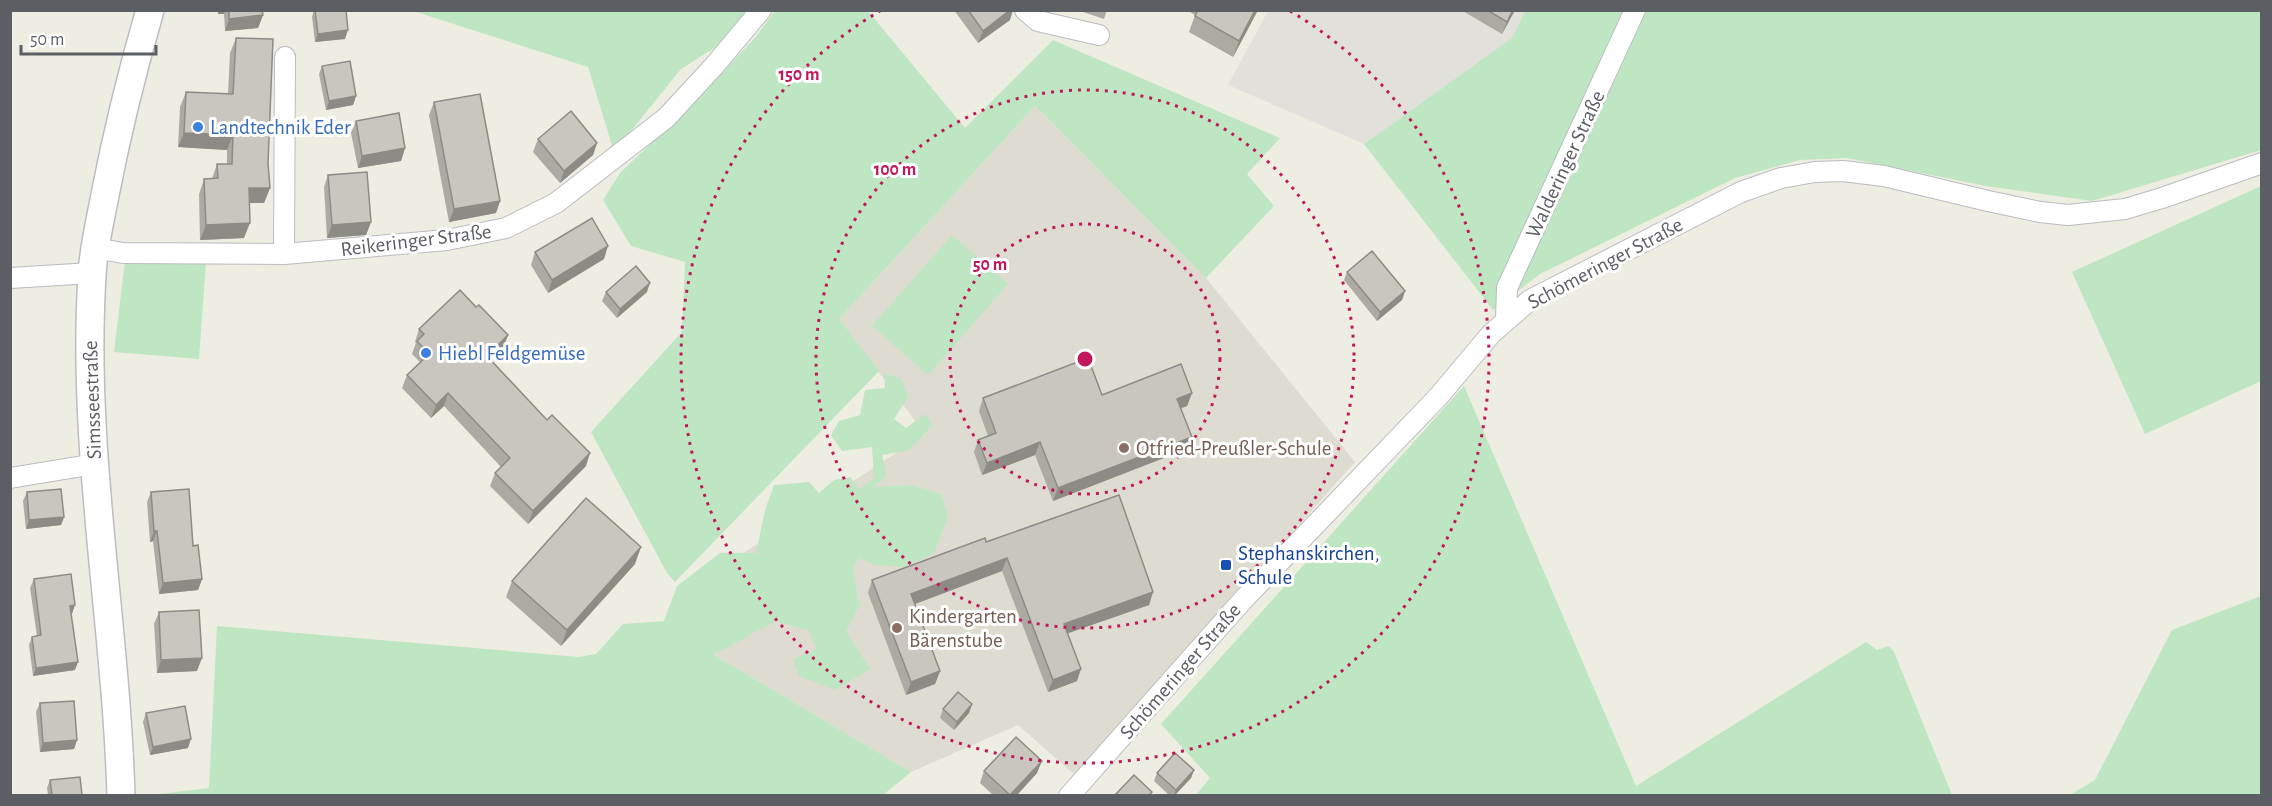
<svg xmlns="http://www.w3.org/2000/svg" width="2272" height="806" font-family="'Alegreya Sans',sans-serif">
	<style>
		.industrial { fill: #e1e0da }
		.education { fill: #dedcd0 }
		.green { fill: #bee6c2 }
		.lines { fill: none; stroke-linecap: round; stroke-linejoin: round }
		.street-casing { stroke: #babcc1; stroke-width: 22 }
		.secondary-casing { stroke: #bbbdc4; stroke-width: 30 }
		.street { stroke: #fff; stroke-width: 20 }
		.secondary { stroke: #fff; stroke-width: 27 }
		.wall { fill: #adaaa4 }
		.shaded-wall { fill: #8d8b86 }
		.building { fill: #c9c6bf; stroke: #8d8b86; stroke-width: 1.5 }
		.ring { fill: none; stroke: #c2185b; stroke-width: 3; stroke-dasharray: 3 6 }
		.shop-dot { fill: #3f7fe0; stroke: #fff; stroke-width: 2 }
		.education-dot { fill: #8d6e63; stroke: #fff; stroke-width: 2 }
		.transit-dot { fill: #1a4fb4; stroke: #fff; stroke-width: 2 }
		.labels { text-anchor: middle; stroke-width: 6; stroke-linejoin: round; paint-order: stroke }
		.shop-label { font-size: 21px; fill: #366cbe; stroke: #fff; text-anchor: start }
		.street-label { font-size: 21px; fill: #5b5e63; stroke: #fff }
		.education-label { font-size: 21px; fill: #785e54; stroke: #fff; text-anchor: start }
		.transit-label { font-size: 21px; fill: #164399; stroke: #fff; text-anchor: start }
		.centre { fill: #c2185b; stroke: #fff; stroke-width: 3 }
		.ring-label { font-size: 18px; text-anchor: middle; font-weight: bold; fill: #c2185b; stroke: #fff; stroke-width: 6; stroke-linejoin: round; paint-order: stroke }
	</style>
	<rect width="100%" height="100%" fill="#eeede2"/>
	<!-- industrial -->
	<polygon class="industrial" points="1268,11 1525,11 1512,38 1364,144 1228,85"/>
	<!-- education -->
	<polygon class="education" points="1035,106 1206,278 1355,462 1075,775 1018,725 911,772 714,655 742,554 925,434 839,319"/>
	<!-- green -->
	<g class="green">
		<polygon points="413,11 747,11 725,41 681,69 614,152 588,67"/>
		<polygon points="775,11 868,11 965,128 1053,40 1280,138 1247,174 1274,206 1206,278 1035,106 839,319 879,371 675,582 667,573 591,432 682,332 685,262 631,246 603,200 620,173 684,112 754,39"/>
		<polygon points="1525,11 2261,11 2261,150 2092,201 1986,186 1847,158 1800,160 1735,178 1540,274 1493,310 1364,144 1512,38"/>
		<polygon points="2261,186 2261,381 2145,434 2072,272"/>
		<polygon points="952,235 1008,284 928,375 872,326"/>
		<polygon points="125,261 206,262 199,359 114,352"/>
		<polygon points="884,373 901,379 908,397 894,419 906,428 925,414 933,425 909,450 882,455 887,475 874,487 911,485 941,494 948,517 934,553 905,567 874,565 859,558 853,568 859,606 846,632 870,669 835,690 799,676 793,659 816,649 809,631 775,621 721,651 715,652 714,655 911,772 883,795 151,795 209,788 217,626 579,657 596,654 623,624 664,621 677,586 720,553 756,553 765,510 774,485 809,482 819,493 834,480 850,477 859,490 874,478 872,447 842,451 831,435 839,421 860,415 865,390 885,388"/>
		<polygon points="1464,386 1636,786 1866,642 1877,650 1889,646 1894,652 1952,795 1196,795 1210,778 1161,724"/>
		<polygon points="2261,596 2261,795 2070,795 2095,780 2172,630"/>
	</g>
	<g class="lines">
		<defs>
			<g id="street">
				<polyline points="1025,10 1038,21 1099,35"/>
				<polyline points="95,248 123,253 284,254 447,240 506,228 556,203 666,118 714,66 761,10"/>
				<polyline points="284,254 285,57"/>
				<polyline points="10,278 92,273"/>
				<polyline points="1506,319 1507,288 1635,10"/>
				<polyline points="10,478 95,464"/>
				<polyline points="1069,796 1243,600 1438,397 1491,334 1530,300 1741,192 1781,178 1815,172 1843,171 1884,176 1988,201 2040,212 2068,215 2125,209 2162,198 2262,163"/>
			</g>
			<path id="secondary" d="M121,796c-5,-174 -40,-346 -29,-520 1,-27 8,-54 13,-81 12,-62 27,-123 45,-185"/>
		</defs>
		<!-- street casing -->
		<use href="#street" class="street-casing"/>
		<!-- secondary casing -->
		<use href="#secondary" class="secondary-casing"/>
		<!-- street -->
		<use href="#street" class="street"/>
		<!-- secondary -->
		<use href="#secondary" class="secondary"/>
	</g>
	<!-- wall -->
	<g class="wall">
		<polygon points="218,10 262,10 263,15 258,28 225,31 224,14 218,14"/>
		<polygon points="314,10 346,10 345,39 315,42 312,17"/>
		<polygon points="954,10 1010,10 1010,20 978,43"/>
		<polygon points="1077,10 1107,10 1104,19"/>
		<polygon points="1187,10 1258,10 1233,57 1189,32 1195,15"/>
		<polygon points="1461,10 1515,10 1502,34"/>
		<polygon points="236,38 268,163 270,188 264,203 249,203 244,238 200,240 199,194 204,179 212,179 217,164 227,164 227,150 178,147 180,107 186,92 228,94 230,53"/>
		<polygon points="322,66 356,96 353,105 326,110 319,74"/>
		<polygon points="434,102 500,201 496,213 449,222 429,115"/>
		<polygon points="356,121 405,148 401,161 358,168 351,133"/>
		<polygon points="538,139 597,143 593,155 560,183 533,152"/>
		<polygon points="328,175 371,222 366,235 327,238 324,187"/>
		<polygon points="535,252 604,259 548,293 531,265"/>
		<polygon points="1347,272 1405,291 1402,300 1377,321 1344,280"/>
		<polygon points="606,292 647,292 617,318 602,301"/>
		<polygon points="476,307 508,335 503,348 491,361 586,466 528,524 490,486 495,473 501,467 444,406 431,418 402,388 407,375 420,362 412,354 416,343 415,342 419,329"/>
		<polygon points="1192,393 1187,406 1181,408 1187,449 1053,501 1035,455 982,475 974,452 978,440 988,436 979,411 983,398"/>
		<polygon points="27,492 64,517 61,525 26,529 23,501"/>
		<polygon points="151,492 193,546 202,579 198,590 159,594 153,541 150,542 147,502"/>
		<polygon points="986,542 1153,592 1149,605 1068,633 1077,681 1048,692 1002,571 915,604 940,671 935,684 906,695 868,593 872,580"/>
		<polygon points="635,564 561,646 506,597 512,581"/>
		<polygon points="34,579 75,605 71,614 75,670 33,676 29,645 32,637 37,636 30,588"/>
		<polygon points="159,612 197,671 157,673 154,624"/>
		<polygon points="40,703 77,740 74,749 40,752 36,712"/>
		<polygon points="972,704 969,713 954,730 940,718 943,709"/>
		<polygon points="146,713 188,748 150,755 143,722"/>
		<polygon points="1194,770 1191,778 1175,795 1169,795 1154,781 1157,773"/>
		<polygon points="984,771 1037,773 1017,795 993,795 980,783"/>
		<polygon points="50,780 82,795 48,795 47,788"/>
	</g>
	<!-- shaded-wall -->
	<g class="shaded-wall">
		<polygon points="220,10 225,10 224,14 218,14"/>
		<polygon points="1010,10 1013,10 1010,20 978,43 983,31"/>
		<polygon points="1255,10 1258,10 1233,57 1239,41"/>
		<polygon points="1513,10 1515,10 1502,34 1507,22"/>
		<polygon points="263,15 258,28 225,31 229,19"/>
		<polygon points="348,30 345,39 315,42 318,34"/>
		<polygon points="356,96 353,105 326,110 329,101"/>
		<polygon points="184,133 233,135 227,150 178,147"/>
		<polygon points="597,143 593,155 560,183 564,171"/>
		<polygon points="405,148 401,161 358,168 362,156"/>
		<polygon points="249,188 270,188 264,203 243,203"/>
		<polygon points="500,201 496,213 449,222 454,209"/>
		<polygon points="371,222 366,235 327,238 332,225"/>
		<polygon points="250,223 244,238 200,240 206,225"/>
		<polygon points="608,246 604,259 548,293 552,280"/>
		<polygon points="650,283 647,292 617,318 620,309"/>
		<polygon points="1405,291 1402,300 1377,321 1380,312"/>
		<polygon points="508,335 503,348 482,369 487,356"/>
		<polygon points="448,393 444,406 431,418 436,405"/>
		<polygon points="1192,393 1187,406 1173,411 1177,399"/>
		<polygon points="1192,437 1187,449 1053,501 1058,488"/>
		<polygon points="1040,442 1035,455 982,475 987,463"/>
		<polygon points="590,453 586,466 528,524 533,511"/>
		<polygon points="64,517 61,525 26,529 29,520"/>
		<polygon points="154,531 157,531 153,541 150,542"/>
		<polygon points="641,547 635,564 561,646 567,630"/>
		<polygon points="1007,558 1002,571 907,607 911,594"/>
		<polygon points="202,579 198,590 159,594 163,583"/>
		<polygon points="1153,592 1149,605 1060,636 1064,624"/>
		<polygon points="75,605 72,614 67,614 70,606"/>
		<polygon points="202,658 197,671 157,673 161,660"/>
		<polygon points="78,662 75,670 33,676 36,668"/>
		<polygon points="1081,669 1077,681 1048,692 1053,680"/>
		<polygon points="940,671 935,684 906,695 911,682"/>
		<polygon points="972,704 969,713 954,730 957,722"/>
		<polygon points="191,739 188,748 150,755 153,747"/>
		<polygon points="77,740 74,749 40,752 43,743"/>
		<polygon points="1042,761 1037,773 1017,795 1010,795"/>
		<polygon points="1194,770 1191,778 1175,795 1174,795 1176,790"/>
	</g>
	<!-- building -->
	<g class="building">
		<polygon points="229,10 262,10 263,15 229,19"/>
		<polygon points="315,10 346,10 348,30 318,34"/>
		<polygon points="968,10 1010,10 983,31"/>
		<polygon points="1198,10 1255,10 1239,41 1195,16"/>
		<polygon points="1487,10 1513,10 1507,22"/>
		<polygon points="236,38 273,39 268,163 270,188 249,188 250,223 206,225 204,179 218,178 217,164 232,164 233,135 184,133 186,92 233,94"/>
		<polygon points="350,61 356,96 329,101 322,66"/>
		<polygon points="480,94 500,201 454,209 434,102"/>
		<polygon points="571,111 597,143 564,171 538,139"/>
		<polygon points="399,113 405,148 362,156 356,121"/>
		<polygon points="367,172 371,222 332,225 328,175"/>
		<polygon points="592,218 608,246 552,280 535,252"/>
		<polygon points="1372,251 1405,291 1380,312 1347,272"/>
		<polygon points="636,266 650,283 620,309 606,292"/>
		<polygon points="460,290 476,307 479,305 508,335 487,356 547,420 552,415 590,453 533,511 495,473 510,458 448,393 436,405 407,375 429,354 417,341 424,334 419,329"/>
		<polygon points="1088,358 1102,395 1181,364 1192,393 1177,399 1192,437 1058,488 1040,442 987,463 978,440 996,433 983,398"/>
		<polygon points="61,489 64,517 29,520 27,492"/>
		<polygon points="189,489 193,546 198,545 202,579 163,583 157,531 154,531 151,492"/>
		<polygon points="1119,495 1153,592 1064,624 1081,669 1053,680 1007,558 911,594 940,671 911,682 872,580 985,538 986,542"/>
		<polygon points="586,498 641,547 567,630 512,581"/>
		<polygon points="71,574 75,605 70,606 78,662 36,668 32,637 41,635 34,579"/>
		<polygon points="199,610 202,658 161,660 159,612"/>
		<polygon points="958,692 972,704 957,722 943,709"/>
		<polygon points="74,701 77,740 43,743 40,703"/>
		<polygon points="185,706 191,739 153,747 146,713"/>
		<polygon points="1016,737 1042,761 1010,795 984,771"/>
		<polygon points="1175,753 1194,770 1176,790 1157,773"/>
		<polygon points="1134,775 1152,792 1149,795 1115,795"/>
		<polygon points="80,777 82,795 52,795 50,780"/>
	</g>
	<!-- distance rings -->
	<g class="ring">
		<circle cx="1085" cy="359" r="135"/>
		<circle cx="1085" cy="359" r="269"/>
		<path d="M1290 11A404 404 0 1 1 880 11"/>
	</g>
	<!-- markers -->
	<g class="shop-dot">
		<circle cx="198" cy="127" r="6"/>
		<circle cx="426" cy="353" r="6"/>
	</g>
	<g class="education-dot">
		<circle cx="1124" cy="448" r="6"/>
		<circle cx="897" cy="628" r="6"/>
	</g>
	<rect class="transit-dot" x="1220" y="559" width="12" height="12" rx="3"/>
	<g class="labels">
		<!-- shop labels -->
		<g class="shop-label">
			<text x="210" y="134">Landtechnik Eder</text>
			<text x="438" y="360">Hiebl Feldgemüse</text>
		</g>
		<!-- street labels -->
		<g class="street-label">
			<text transform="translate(1565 164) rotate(-65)" y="7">Walderinger Straße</text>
			<text transform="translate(416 240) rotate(-7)" y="7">Reikeringer Straße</text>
			<text transform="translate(1605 263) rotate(-28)" y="7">Schömeringer Straße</text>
			<text transform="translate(92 400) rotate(-92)" y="7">Simsseestraße</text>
			<text transform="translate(1180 671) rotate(-49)" y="7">Schömeringer Straße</text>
		</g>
		<!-- education labels -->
		<g class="education-label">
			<text x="1136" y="455">Otfried-Preußler-Schule</text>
			<text x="909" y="623">Kindergarten<tspan x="909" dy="24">Bärenstube</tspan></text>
		</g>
		<!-- transit labels -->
		<g class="transit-label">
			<text x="1238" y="560">Stephanskirchen,<tspan x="1238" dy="24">Schule</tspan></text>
		</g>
	</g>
	<circle cx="1085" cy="359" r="9" class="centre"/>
	<g class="ring-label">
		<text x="799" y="80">150 m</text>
		<text x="895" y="175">100 m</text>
		<text x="990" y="270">50 m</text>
	</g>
	<!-- border -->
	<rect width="2272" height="806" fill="none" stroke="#5b5e63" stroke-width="24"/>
	<!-- scale -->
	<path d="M21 45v9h135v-9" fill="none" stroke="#5b5e63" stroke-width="3"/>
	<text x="30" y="45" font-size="18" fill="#5b5e63" stroke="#ffffff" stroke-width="4.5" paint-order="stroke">50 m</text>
</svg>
